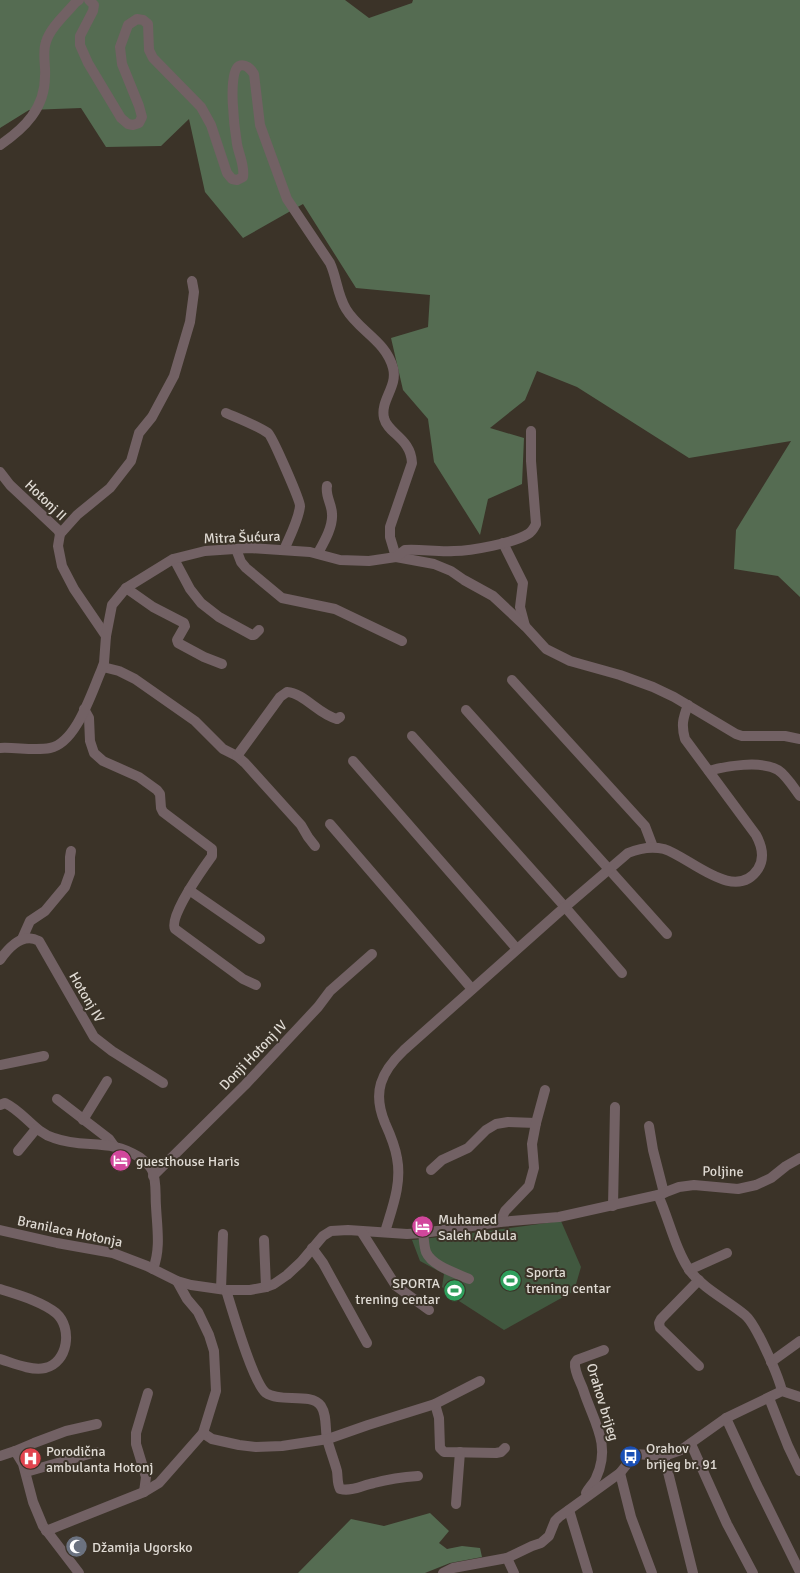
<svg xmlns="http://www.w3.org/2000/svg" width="800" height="1573" font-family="Signika,sans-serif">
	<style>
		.green { fill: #41583f }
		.forest { fill: #556c52 }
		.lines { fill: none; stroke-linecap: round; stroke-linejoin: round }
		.minor { stroke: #726164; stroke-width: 10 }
		.labels { text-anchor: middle; stroke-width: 4; stroke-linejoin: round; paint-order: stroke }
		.street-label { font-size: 14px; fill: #dfdad3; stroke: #3b3328 }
		.poi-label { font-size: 14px; fill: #dfdad3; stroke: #3b3328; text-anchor: start }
	</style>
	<rect width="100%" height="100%" fill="#3b3328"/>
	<!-- green -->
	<polygon class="green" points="561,1221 581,1267 574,1291 504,1330 459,1301 442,1287 444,1274 420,1261 412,1240 450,1236"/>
	<!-- forest -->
	<g class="forest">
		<polygon points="0,0 345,0 369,18 412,3 413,0 800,0 800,597 778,576 734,569 736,530 791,441 689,458 577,387 537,371 525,400 490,428 524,438 522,484 488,499 480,535 434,462 428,419 403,390 391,338 428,327 430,295 356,288 303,204 243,238 205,192 189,119 161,146 106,147 81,108 29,110 0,128"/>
		<polygon points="430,1513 449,1531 439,1543 447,1549 462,1546 480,1548 482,1557 450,1563 425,1573 298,1573 351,1519 384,1526"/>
	</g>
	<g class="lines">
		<!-- minor -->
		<g class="minor">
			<path d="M89,0l5,5 -1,6 -13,25v9l8,18 33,55 7,6 5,1 6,-2 3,-6 -3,-11 -17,-42 -2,-17 8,-22 9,-6 6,1 5,4 1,26 4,8 48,49 10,18 16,48 5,6 5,1 6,-3c2,-11 -4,-22 -6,-33 -2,-12 -10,-72 2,-78 6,-3 12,3 15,8l6,51 27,74 43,64c7,15 7,31 16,46 13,22 40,32 47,59 5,19 -13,32 -9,50 4,16 27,20 28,45l-22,64v10l6,20"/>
			<path d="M0,145c25,-17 45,-37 45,-69 1,-11 -3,-23 1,-34 4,-14 19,-27 29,-39l4,-3"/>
			<path d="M226,413c14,6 30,12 42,20 4,3 32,67 32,73 -1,13 -11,32 -16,44"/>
			<polyline points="0,472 10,485 58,530 60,534 58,546 62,566 74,589 106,636"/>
			<polyline points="60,534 77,515 110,488 131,461 139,433 152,417 174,376 190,322 194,292 192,281"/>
			<polyline points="503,543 523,583 520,607 525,626"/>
			<polyline points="236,549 241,562 246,568 282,598 335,609 402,641"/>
			<path d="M318,553c6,-11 15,-26 14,-39 0,-10 -7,-18 -5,-28"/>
			<polyline points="396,557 434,564 451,571 464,580 493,596 525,626 546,649 570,661 620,675 653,687 674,697 736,734 742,736 785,736 800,739"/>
			<polyline points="174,559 190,589 201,603 219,617 252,635 254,635 259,630"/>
			<polyline points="126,588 153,607 184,623 185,626 177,640 178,643 204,657 222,664"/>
			<polyline points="103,667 119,671 135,679 195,721 223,749 237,756 245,763 301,825 308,837 315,846"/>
			<polyline points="512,680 645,826 653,847"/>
			<path d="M84,709l5,9 1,23 4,12 9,8 36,16 18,13 3,4 1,14 2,4 49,37v7c-8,11 -44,61 -37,73l68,50 13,6"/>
			<polyline points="466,710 667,934"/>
			<polyline points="412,736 565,907 622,973"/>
			<path d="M0,748c15,-1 35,3 50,0 26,-5 41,-54 51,-77l3,-8 2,-27 6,-31 14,-17 47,-29 32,-8 44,-3 61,4 30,8 29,1 27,-4 9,-7c16,-1 32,2 49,1 17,0 60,-8 74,-17 4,-2 6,-6 8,-10l-5,-63v-30"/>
			<path d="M237,756l43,-59 7,-5c17,1 32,23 50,27l3,-2"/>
			<polyline points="353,761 517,949"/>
			<path d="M709,771c17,-5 52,-11 69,-1 8,5 16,18 22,26"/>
			<polyline points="330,824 472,989"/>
			<polyline points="189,890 260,939"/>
			<polyline points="22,939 30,921 45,911 65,887 70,873 70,857 71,851"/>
			<path d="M0,960c9,-13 23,-28 39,-19l55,96 18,14 51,32"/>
			<polyline points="0,1065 44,1056"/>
			<polyline points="57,1099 109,1139 114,1146"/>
			<path d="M0,1105l5,-2c19,9 29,29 49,35 30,11 56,0 85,19 5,4 10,7 13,13 5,11 3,24 4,36 1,21 5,43 -3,63"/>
			<polyline points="83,1120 107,1081"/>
			<polyline points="649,1126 653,1150 664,1193"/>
			<polyline points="18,1151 36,1129"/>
			<polyline points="431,1170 442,1160 468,1148 486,1130 496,1124 508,1122 536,1123"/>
			<polyline points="153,1176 245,1085 318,1007 330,991 372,954"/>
			<path d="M658,1195c11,24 17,54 32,76 14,18 37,29 55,44 11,9 33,60 37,76"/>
			<polyline points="613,1206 615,1107"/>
			<polyline points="500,1222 505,1211 529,1186 534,1168 532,1144 536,1123 545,1090"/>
			<polyline points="0,1230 57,1243 113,1253 147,1266 177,1281 191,1285 226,1290 250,1290 266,1287 274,1284 287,1275 301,1262 323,1236 331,1231 348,1230 407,1234 423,1233 500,1222 559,1217 658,1195 679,1187 694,1185 738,1189 756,1185 771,1178 786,1166 800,1158"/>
			<polyline points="361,1231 396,1286 429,1310"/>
			<path d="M385,1232c7,-24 17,-48 12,-74 -2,-12 -7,-24 -12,-35 -13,-31 -4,-51 19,-73l154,-137 70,-60c12,-5 23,-7 36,-4 26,8 71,55 94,20 7,-11 4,-23 -2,-34l-71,-96c-4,-14 -2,-21 3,-34"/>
			<path d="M423,1233c1,6 1,13 3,19 6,14 30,21 43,27"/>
			<polyline points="264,1240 266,1287"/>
			<polyline points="312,1248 323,1263 367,1343"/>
			<polyline points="689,1270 727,1253"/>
			<polyline points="699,1280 661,1319 659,1323 660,1328 699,1366"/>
			<path d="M0,1289c18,6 41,12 56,24 17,15 12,50 -11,55 -14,3 -32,-5 -45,-9"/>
			<polyline points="221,1289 223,1234"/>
			<path d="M226,1290c6,19 27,93 40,103 14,10 45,-1 55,13 6,9 4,22 6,33 3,11 7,21 10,32 1,7 0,12 3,18 12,3 23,-4 34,-6 15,-4 29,-6 44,-7"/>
			<polyline points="771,1362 800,1341"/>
			<polyline points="769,1398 788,1446 800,1471"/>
			<polyline points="435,1404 439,1418 440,1448 444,1452 496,1453 501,1452 505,1448"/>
			<polyline points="726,1418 757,1485 800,1572"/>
			<polyline points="203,1433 212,1439 239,1445 256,1447 282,1446 328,1439 368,1425 435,1404 480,1381"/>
			<polyline points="691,1444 727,1524 753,1573"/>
			<polyline points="15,1451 34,1443 66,1431 97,1424"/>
			<polyline points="0,1456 15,1451 23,1464 33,1502 43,1526 79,1573"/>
			<polyline points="664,1456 693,1573"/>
			<polyline points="26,1472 96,1452"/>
			<polyline points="620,1473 631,1517 652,1573"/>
			<polyline points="144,1492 146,1477 136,1444 136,1433 148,1393"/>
			<path d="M586,1493c3,-6 8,-10 10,-15 16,-34 -3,-57 -13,-89 -3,-8 -9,-18 -8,-26l2,-3 27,-10"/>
			<polyline points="456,1504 460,1452"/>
			<polyline points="569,1510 588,1573"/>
			<polyline points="46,1531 144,1492 159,1483 203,1433 216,1391 214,1351 209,1335 198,1312 187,1299 177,1281"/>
			<polyline points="507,1558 514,1573"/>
			<polyline points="443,1573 453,1568 507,1558 532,1546 541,1543 549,1536 555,1521 559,1517 620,1473 635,1454 664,1456 681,1450 726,1418 782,1391 800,1397"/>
		</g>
	</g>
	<!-- icons -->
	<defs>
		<symbol id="hotel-disc" viewBox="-11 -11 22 22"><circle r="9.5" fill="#d1479c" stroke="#3b3328"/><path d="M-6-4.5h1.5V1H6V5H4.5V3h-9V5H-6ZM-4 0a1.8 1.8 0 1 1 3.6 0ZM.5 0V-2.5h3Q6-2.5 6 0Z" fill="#fff"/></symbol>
		<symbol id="stadium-disc" viewBox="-11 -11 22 22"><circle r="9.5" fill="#2e9e5b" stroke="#3b3328"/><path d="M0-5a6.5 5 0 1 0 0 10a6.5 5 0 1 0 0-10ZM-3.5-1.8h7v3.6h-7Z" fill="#fff"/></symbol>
		<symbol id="bus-disc" viewBox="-11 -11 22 22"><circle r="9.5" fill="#1a4fb4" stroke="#3b3328"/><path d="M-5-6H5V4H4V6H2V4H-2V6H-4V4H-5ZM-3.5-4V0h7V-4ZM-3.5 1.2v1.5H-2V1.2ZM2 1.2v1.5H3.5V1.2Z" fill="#fff"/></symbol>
		<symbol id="hospital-disc" viewBox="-11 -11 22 22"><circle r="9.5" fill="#e0444e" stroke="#3b3328"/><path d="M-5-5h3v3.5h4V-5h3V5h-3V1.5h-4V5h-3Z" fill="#fff"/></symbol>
		<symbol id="mosque-disc" viewBox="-11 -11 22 22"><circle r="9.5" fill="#6b7280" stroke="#3b3328"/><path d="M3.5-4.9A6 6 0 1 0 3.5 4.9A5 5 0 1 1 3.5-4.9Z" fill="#fff"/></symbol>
	</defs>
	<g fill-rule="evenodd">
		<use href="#hotel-disc" x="108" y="1148" width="25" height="25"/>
		<use href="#hotel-disc" x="410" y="1214" width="25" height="25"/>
		<use href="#stadium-disc" x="498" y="1268" width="25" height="25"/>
		<use href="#stadium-disc" x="442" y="1278" width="25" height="25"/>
		<use href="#bus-disc" x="618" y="1444" width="25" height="25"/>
		<use href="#hospital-disc" x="18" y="1446" width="25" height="25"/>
		<use href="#mosque-disc" x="64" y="1534" width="25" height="25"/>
	</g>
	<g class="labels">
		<!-- street labels -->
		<g class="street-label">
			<text transform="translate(46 500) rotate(44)" y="5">Hotonj II</text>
			<text transform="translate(242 537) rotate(-2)" y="5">Mitra Šućura</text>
			<text transform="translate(87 997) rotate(60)" y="5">Hotonj IV</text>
			<text transform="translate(253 1055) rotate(-46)" y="5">Donji Hotonj IV</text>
			<text transform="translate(723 1171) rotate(1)" y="5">Poljine</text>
			<text transform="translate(70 1231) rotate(12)" y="5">Branilaca Hotonja</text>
			<text transform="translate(603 1402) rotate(73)" y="5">Orahov brijeg</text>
		</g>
		<!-- poi labels -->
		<g class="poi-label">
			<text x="136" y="1166">guesthouse Haris</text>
			<text x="438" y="1224">Muhamed<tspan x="438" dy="16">Saleh Abdula</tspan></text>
			<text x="526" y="1277">Sporta<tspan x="526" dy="16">trening centar</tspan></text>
			<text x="440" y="1288" text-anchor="end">SPORTA<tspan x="440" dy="16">trening centar</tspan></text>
			<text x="646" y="1453">Orahov<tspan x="646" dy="16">brijeg br. 91</tspan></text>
			<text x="46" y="1456">Porodična<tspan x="46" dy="16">ambulanta Hotonj</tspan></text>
			<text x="92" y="1552">Džamija Ugorsko</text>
		</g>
	</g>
</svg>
